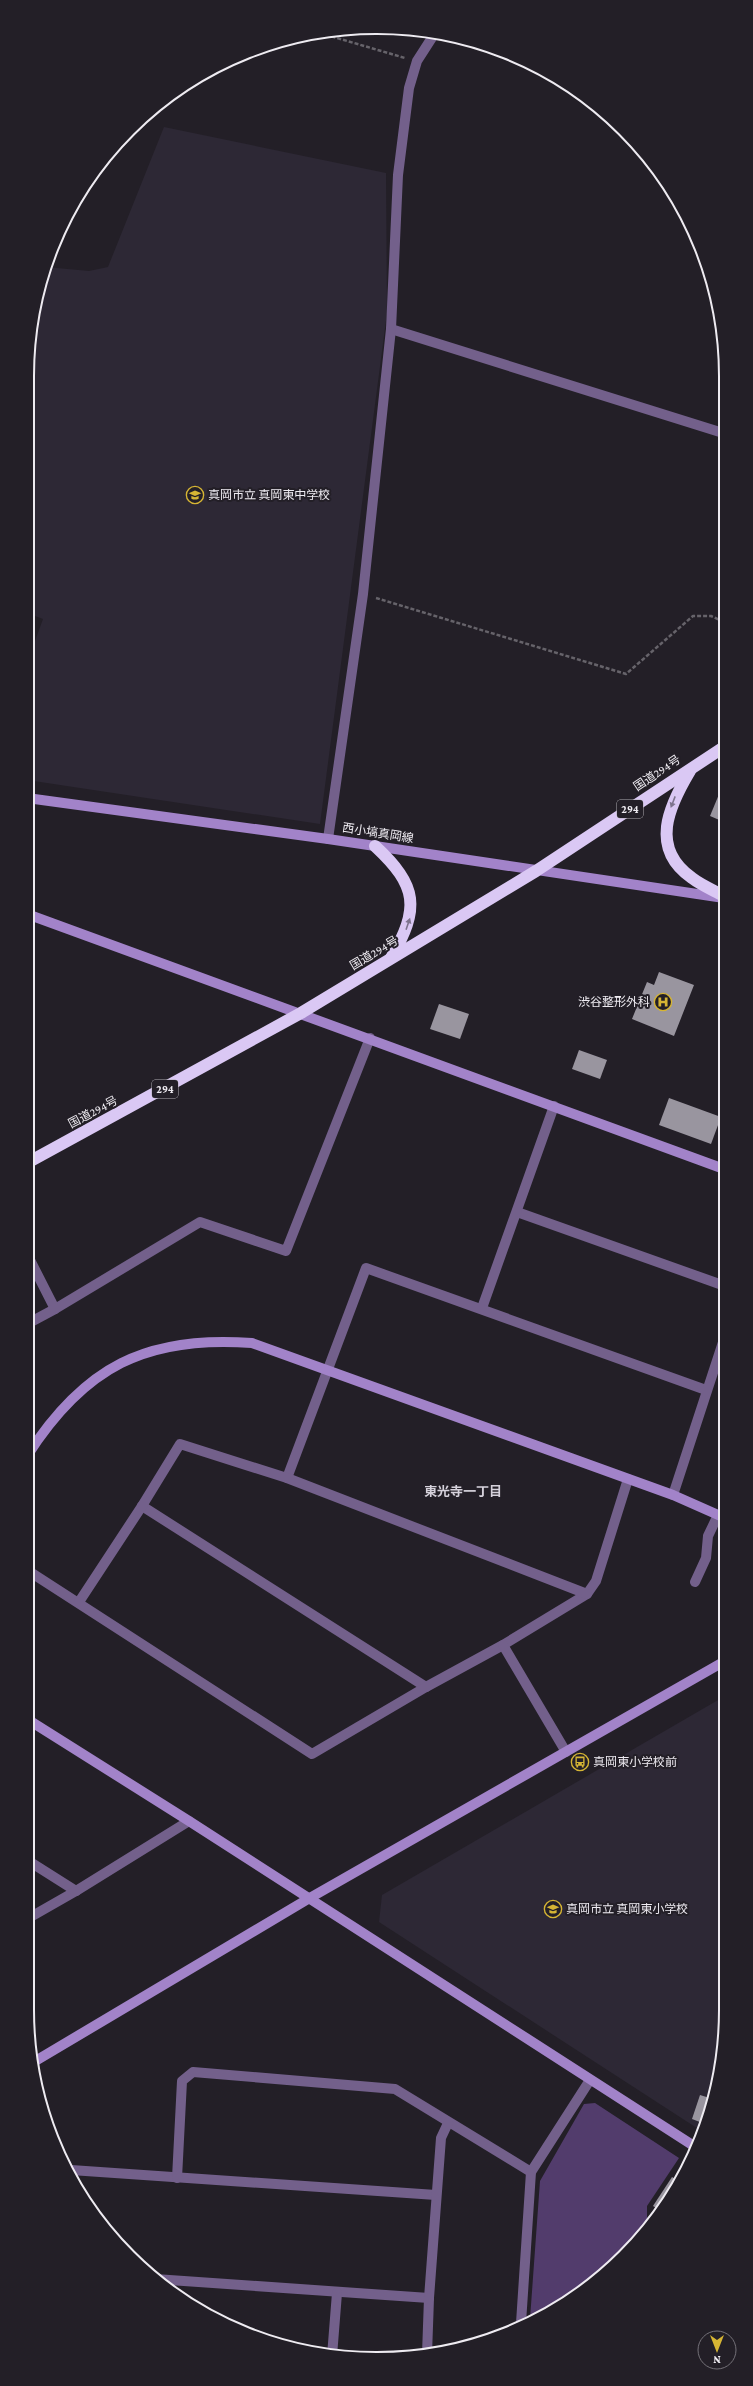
<svg xmlns="http://www.w3.org/2000/svg" width="753" height="2386" font-family="'Crimson Pro','Noto Sans JP',serif">
	<style>
		.built { fill: #2d2835 }
		.green { fill: #523c6c }
		.building { fill: #99959f }
		.lines { fill: none; stroke-linecap: round; stroke-linejoin: round }
		.path { stroke: #66636a; stroke-width: 2.5; stroke-dasharray: 4 2; stroke-linecap: butt }
		.street { stroke: #73608b; stroke-width: 10 }
		.secondary { stroke: #a283c9; stroke-width: 10 }
		.highway { stroke: #dac8f4; stroke-width: 12 }
		.oneway { fill: #7e748e }
		.labels { text-anchor: middle; stroke-width: 4; stroke-linejoin: round; paint-order: stroke }
		.shield { fill: #231f27; stroke: #b1aeb4; stroke-width: 1 }
		.shield-label { font-size: 11px; font-weight: bold; fill: #eeebf1 }
		.poi-label { font-size: 12px; fill: #eeebf1; stroke: #231f27; text-anchor: start }
		.street-label { font-size: 12px; fill: #eeebf1; stroke: #231f27 }
		.neighbourhood-label { font-size: 13px; font-weight: bold; fill: #d5d1db; stroke: #231f27 }
		.rim { fill: none; stroke: #eeebf1; stroke-width: 2 }
	</style>
	<rect width="100%" height="100%" fill="#231f27"/>
	<!-- built -->
	<g class="built">
		<polygon points="164,127 386,173 387,313 320,824 27,780 27,663 43,619 27,613 27,377 34,308 46,267 89,271 108,267"/>
		<polygon points="725,1696 726,2010 719,2078 703,2132 379,1922 382,1895"/>
	</g>
	<!-- green -->
	<polygon class="green" points="595,2103 679,2158 647,2206 647,2228 624,2256 571,2300 530,2319 540,2181 584,2104"/>
	<!-- building -->
	<g class="building">
		<polygon points="722,787 724,788 724,822 710,816"/>
		<polygon points="659,972 694,985 674,1036 632,1019 647,982 654,985"/>
		<polygon points="439,1004 469,1014 460,1039 430,1029"/>
		<polygon points="579,1050 607,1060 600,1079 572,1069"/>
		<polygon points="669,1098 721,1117 711,1144 659,1125"/>
		<polygon points="700,2095 713,2099 705,2124 692,2119"/>
		<polygon points="672,2177 679,2181 661,2211 653,2206"/>
	</g>
	<g class="lines">
		<!-- path -->
		<g class="path">
			<polyline points="320,33 405,58"/>
			<polyline points="376,598 626,674 693,616 711,616 724,622"/>
		</g>
		<!-- street -->
		<g class="street">
			<polyline points="391,329 723,433"/>
			<polyline points="328,839 363,594 391,329 398,175 409,88 417,61 435,33"/>
			<polyline points="517,1212 725,1286"/>
			<polyline points="27,1254 55,1309"/>
			<polyline points="482,1308 554,1106"/>
			<polyline points="27,1324 55,1309 200,1222 286,1251 370,1038"/>
			<polyline points="287,1478 366,1268 706,1390"/>
			<polyline points="673,1495 725,1336"/>
			<polyline points="142,1506 426,1687"/>
			<polyline points="27,1570 312,1754 426,1687 503,1645 587,1594 596,1581 628,1479"/>
			<polyline points="695,1582 706,1558 708,1536 718,1515"/>
			<polyline points="79,1602 142,1506 180,1444 287,1478 587,1594"/>
			<polyline points="503,1645 566,1752"/>
			<polyline points="27,1860 76,1891"/>
			<polyline points="27,1919 76,1891 189,1821"/>
			<polyline points="71,2170 436,2195"/>
			<polyline points="177,2178 182,2081 193,2072 395,2089 531,2172"/>
			<polyline points="155,2279 429,2298"/>
			<polyline points="521,2323 531,2172 590,2080"/>
			<polyline points="427,2354 429,2298 441,2138 448,2123"/>
			<polyline points="332,2356 337,2293"/>
		</g>
		<!-- secondary -->
		<g class="secondary">
			<polyline points="27,798 328,839 724,898"/>
			<polyline points="27,914 724,1169"/>
			<path d="M27,1456c57,-89 119,-121 225,-113l421,152 52,23"/>
			<polyline points="27,1719 189,1821 697,2148"/>
			<polyline points="32,2063 308,1899 725,1661"/>
		</g>
		<!-- highway -->
		<g class="highway">
			<path d="M690,771c-21,35 -41,77 2,107 9,7 21,12 32,18"/>
			<path d="M375,846c43,40 45,62 16,112"/>
			<polyline points="27,1163 301,1013 536,871 724,747"/>
		</g>
	</g>
	<!-- one-way arrows -->
	<defs><path id="oneway-solid" d="M-6-.8H1V-3.2L6.5 0L1 3.2V.8H-6Z"/></defs>
	<g class="oneway">
		<use href="#oneway-solid" transform="translate(673 802) rotate(111)"/>
		<use href="#oneway-solid" transform="translate(408 924) rotate(-71)"/>
	</g>
	<!-- icons -->
	<defs>
		<symbol id="school-ring" viewBox="-11 -11 22 22"><circle r="9.5" fill="#231f27" stroke="#d6b534" stroke-width="1.5"/><path d="M0-5L7-2L0 1L-7-2ZM-4 1L0 2.5L4 1V4Q0 6-4 4Z" fill="#d6b534"/></symbol>
		<symbol id="hospital-ring" viewBox="-11 -11 22 22"><circle r="9.5" fill="#231f27" stroke="#d6b534" stroke-width="1.5"/><path d="M-5-5h3v3.5h4V-5h3V5h-3V1.5h-4V5h-3Z" fill="#d6b534"/></symbol>
		<symbol id="bus-ring" viewBox="-11 -11 22 22"><circle r="9.5" fill="#231f27" stroke="#d6b534" stroke-width="1.5"/><path d="M-5-6H5V4H4V6H2V4H-2V6H-4V4H-5ZM-3.5-4V0h7V-4ZM-3.5 1.2v1.5H-2V1.2ZM2 1.2v1.5H3.5V1.2Z" fill="#d6b534"/></symbol>
	</defs>
	<g fill-rule="evenodd">
		<use href="#school-ring" x="185" y="485" width="20" height="20"/>
		<use href="#hospital-ring" x="653" y="992" width="20" height="20"/>
		<use href="#bus-ring" x="570" y="1752" width="20" height="20"/>
		<use href="#school-ring" x="543" y="1899" width="20" height="20"/>
	</g>
	<g class="labels">
		<!-- shield labels -->
		<g class="shield">
			<rect x="617" y="800" width="26" height="18" rx="3"/>
			<rect x="152" y="1080" width="26" height="18" rx="3"/>
		</g>
		<g class="shield-label">
			<text x="630" y="813">294</text>
			<text x="165" y="1093">294</text>
		</g>
		<!-- poi labels -->
		<g class="poi-label">
			<text x="208" y="499">真岡市立 真岡東中学校</text>
			<text x="650" y="1006" text-anchor="end">渋谷整形外科</text>
			<text x="593" y="1766">真岡東小学校前</text>
			<text x="566" y="1913">真岡市立 真岡東小学校</text>
		</g>
		<!-- street labels -->
		<g class="street-label">
			<text transform="translate(657 773) rotate(-34)" y="4">国道294号</text>
			<text transform="translate(378 833) rotate(9)" y="4">西小塙真岡線</text>
			<text transform="translate(374 953) rotate(-31)" y="4">国道294号</text>
			<text transform="translate(93 1112) rotate(-28)" y="4">国道294号</text>
		</g>
		<!-- neighbourhood labels -->
		<g class="neighbourhood-label">
			<text x="463" y="1496">東光寺一丁目</text>
		</g>
	</g>
	<!-- crop -->
	<path d="M0 0H753V2386H0ZM376 34H377A342 342 0 0 1 719 376V2010A342 342 0 0 1 377 2352H376A342 342 0 0 1 34 2010V376A342 342 0 0 1 376 34Z" fill="#231f27" fill-rule="evenodd"/>
	<path class="rim" d="M376 34H377A342 342 0 0 1 719 376V2010A342 342 0 0 1 377 2352H376A342 342 0 0 1 34 2010V376A342 342 0 0 1 376 34Z"/>
	<!-- north arrow -->
	<g transform="translate(717 2350) rotate(180)"><circle r="19" fill="#231f27" stroke="#747178"/>
	<path d="M0-3L7 15L0 10L-7 15Z" fill="#d6b534"/>
	<text y="-6" font-size="11" font-weight="bold" text-anchor="middle" fill="#eeebf1">N</text>
	</g>
</svg>
